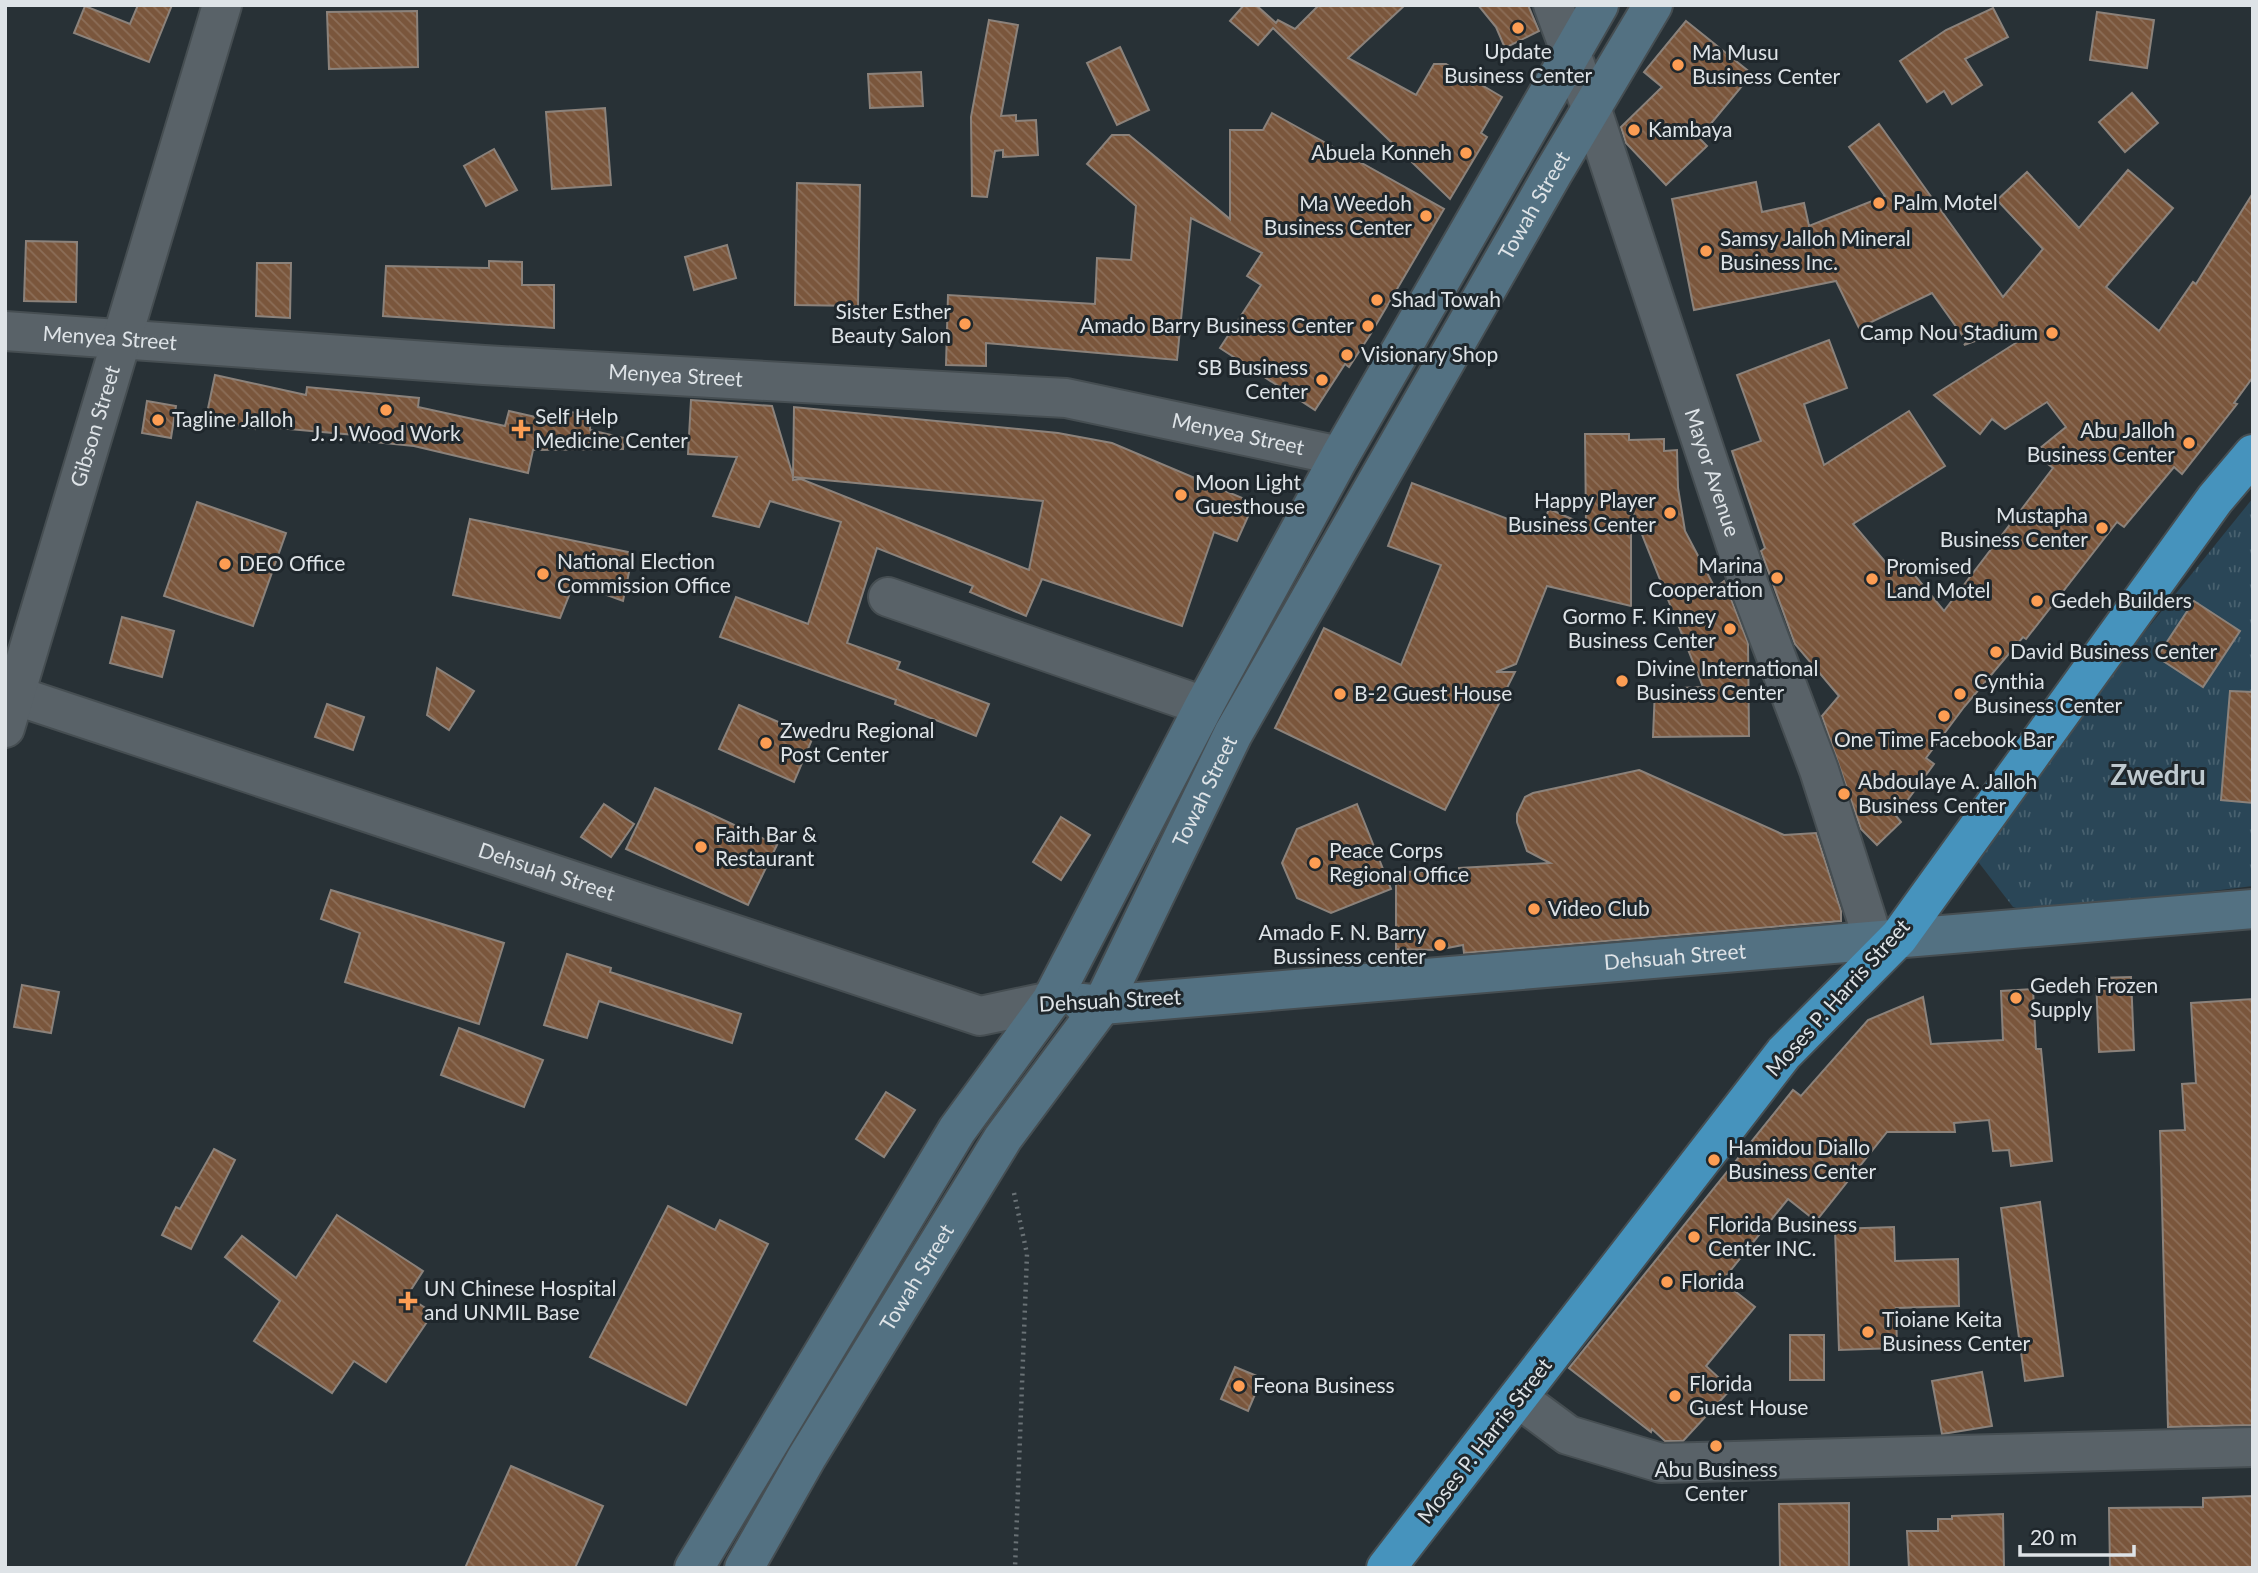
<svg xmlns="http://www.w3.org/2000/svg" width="2258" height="1573" font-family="Lato,sans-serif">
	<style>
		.grass { fill: url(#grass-tufts) }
		.building { fill: url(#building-back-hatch); stroke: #8b827b; stroke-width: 2; fill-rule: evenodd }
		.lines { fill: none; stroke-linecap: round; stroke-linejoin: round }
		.street-casing { stroke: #464e52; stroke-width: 42 }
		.secondary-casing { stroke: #464e52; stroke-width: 42 }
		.highway-casing { stroke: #464e52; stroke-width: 42 }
		.path { stroke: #6a7276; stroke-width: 4.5; stroke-dasharray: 2 5; stroke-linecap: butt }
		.street { stroke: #596268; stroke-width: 38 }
		.secondary { stroke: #537182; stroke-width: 38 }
		.highway { stroke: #4693bd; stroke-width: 38 }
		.poi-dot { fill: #fc9d53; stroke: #1f272c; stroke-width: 2.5 }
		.labels { text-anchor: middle; stroke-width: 6; stroke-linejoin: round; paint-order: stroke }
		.poi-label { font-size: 21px; fill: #dee3e7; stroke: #1f272c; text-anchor: start }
		.street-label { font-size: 21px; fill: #dee3e7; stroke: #1f272c }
		.district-label { font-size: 28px; font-weight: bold; fill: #bec9cf; stroke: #1f272c }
	</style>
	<defs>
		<pattern id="grass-tufts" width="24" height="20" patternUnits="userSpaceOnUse" patternTransform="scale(1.75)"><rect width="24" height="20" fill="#2a4657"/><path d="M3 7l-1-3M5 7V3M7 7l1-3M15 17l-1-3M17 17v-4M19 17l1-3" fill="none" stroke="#48616f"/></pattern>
		<pattern id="building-back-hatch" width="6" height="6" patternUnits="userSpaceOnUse" patternTransform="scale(1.75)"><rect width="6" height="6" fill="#7a563c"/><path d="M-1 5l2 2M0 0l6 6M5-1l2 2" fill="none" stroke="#8c6e58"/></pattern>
	</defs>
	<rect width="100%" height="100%" fill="#283136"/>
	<!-- grass -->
	<polygon class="grass" points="2253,498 2253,886 2033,913 2013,907 1976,859 2106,680"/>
	<!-- building -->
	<g class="building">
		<polygon points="138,5 172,5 149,62 74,33 85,6 130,24"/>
		<polygon points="1244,5 1256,5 1276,23 1278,20 1295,29 1319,5 1405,5 1348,58 1416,95 1434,64 1446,64 1502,97 1481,133 1487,137 1450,199 1273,28 1258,45 1230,21"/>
		<polygon points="1478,5 1528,5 1539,31 1505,48 1496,27"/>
		<polygon points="1993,8 2008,37 1965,59 1982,85 1952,104 1944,91 1927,102 1900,61 1946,30"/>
		<polygon points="417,11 418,67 329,69 327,12"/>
		<polygon points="2097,12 2154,20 2147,68 2090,60"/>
		<polygon points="989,20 1018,25 1001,116 1016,115 1016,121 1036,120 1038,155 1003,157 1003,150 995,151 987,197 972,196 971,117"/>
		<polygon points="1686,21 1752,74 1699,138 1707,146 1666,185 1626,143 1621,127 1662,87 1644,72"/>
		<polygon points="1120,47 1149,110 1117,125 1087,63"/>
		<polygon points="921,72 923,106 870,108 868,74"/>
		<polygon points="2132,93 2158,123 2125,152 2099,122"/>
		<polygon points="605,108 611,185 552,189 546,112"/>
		<polygon points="1272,113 1444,209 1370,335 1349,367 1345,364 1315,410 1220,348 1261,285 1247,276 1262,253 1191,218 1177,360 986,343 986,366 946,365 948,295 1095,304 1097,258 1131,260 1136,206 1087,164 1112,135 1129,135 1230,219 1230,130 1263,130"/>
		<polygon points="1879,124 2003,297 2043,249 1997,200 2027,172 2079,228 2128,170 2173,208 2106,287 2159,331 2193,282 2196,284 2253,193 2253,377 2234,403 2237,404 2182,474 2174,467 2124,527 2117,522 2026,639 2023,637 1964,707 1926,758 1934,764 1896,816 1901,822 1877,845 1861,829 1822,716 1839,696 1795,644 1761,551 1765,548 1732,451 1761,441 1737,375 1829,340 1847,388 1804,404 1824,465 1909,411 1945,466 1853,524 1892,570 1903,561 1944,611 2053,468 2034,453 2066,427 2047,402 2005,429 1992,419 1980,434 1934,395 2022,339 2016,326 1964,345 1967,342 1932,293 1859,328 1836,281 1694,310 1672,199 1756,182 1762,212 1804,203 1809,226 1885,196 1849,147"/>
		<polygon points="494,149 517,190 486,206 464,166"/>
		<polygon points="797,183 860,185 858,306 795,305"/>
		<polygon points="26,241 77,242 76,302 24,301"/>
		<polygon points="727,245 736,278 694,290 685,257"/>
		<polygon points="489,261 522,262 522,285 554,285 554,328 383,316 386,266 489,268"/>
		<polygon points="257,263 291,263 290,318 256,316"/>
		<polygon points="215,375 306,395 307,387 419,398 418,407 505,426 509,411 553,421 553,413 590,412 590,430 624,438 623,449 533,450 528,473 414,446 355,440 355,435 256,426 255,429 206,418"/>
		<path d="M691,400l81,6 21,70 1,-69 264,26 54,10 142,60 -17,38 -23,-9 -32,94 -140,-47 -16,37 -56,-24 3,-6 -96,-38 -30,95 53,19 -3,7 92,35 -13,32 -81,-32 1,-4 -176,-63 16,-40 72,27 33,-102 -71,-21 -11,26 -46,-11 24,-59 -49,-3zM793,477l250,24 -14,69 -228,-91 -8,1z"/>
		<polygon points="147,401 176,406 171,438 142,433"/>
		<polygon points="1585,434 1629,434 1629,440 1664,439 1664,451 1677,450 1678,488 1685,531 1715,588 1724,581 1748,643 1749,736 1653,737 1655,689 1703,687 1631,507 1631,606 1547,586 1516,664 1496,672 1515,672 1445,810 1275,728 1324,628 1401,665 1441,565 1388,546 1412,483 1540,531 1549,509 1586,525"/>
		<polygon points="197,502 286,533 253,626 164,596"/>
		<polygon points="470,519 633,553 623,601 574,583 560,618 453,595"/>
		<polygon points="2194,601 2240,631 2203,687 2157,657"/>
		<polygon points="122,617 174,631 162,677 110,663"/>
		<polygon points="437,668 474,691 449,730 427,715"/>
		<polygon points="2230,691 2253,692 2253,803 2221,800"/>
		<polygon points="327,704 364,717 353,750 315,737"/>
		<polygon points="739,705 813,737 794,782 719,749"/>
		<polygon points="1639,770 1784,835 1816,833 1841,911 1841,921 1464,953 1463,945 1437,950 1396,949 1396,872 1459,871 1459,868 1550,863 1527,851 1517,822 1517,814 1525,797 1533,793"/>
		<polygon points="655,788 777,845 748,905 626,849"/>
		<polygon points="604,804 634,824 611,857 581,837"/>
		<polygon points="1357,804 1391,889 1331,913 1297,898 1282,863 1297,829"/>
		<polygon points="1061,817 1090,835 1061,880 1033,862"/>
		<polygon points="331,890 504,943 479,1024 345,982 360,933 321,919"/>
		<polygon points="567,954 611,968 610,972 741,1014 732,1043 599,1001 587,1038 544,1025"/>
		<polygon points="2131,977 2134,1050 2099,1052 2096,978"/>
		<polygon points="22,985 59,992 51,1033 14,1027"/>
		<polygon points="2033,989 2036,1049 2041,1049 2052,1161 2011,1166 2009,1150 1993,1151 1989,1120 1954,1123 1955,1132 1887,1132 1816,1221 1788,1199 1722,1281 1755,1307 1706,1366 1731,1389 1683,1441 1665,1441 1652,1429 1651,1432 1569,1368 1793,1090 1801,1096 1868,1020 1923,997 1931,1044 2003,1040 2001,991"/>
		<polygon points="2253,999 2253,1425 2168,1427 2160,1131 2185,1130 2182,1084 2196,1083 2191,1003"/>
		<polygon points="459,1028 543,1060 524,1107 441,1075"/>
		<polygon points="886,1092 915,1110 884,1157 856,1139"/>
		<polygon points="214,1149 235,1160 191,1249 162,1235 176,1207 180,1209"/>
		<polygon points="2040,1202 2063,1376 2025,1381 2001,1208"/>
		<polygon points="668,1206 715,1230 720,1220 768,1244 686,1405 590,1357"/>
		<polygon points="337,1215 423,1271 407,1296 433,1313 386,1382 354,1361 332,1393 254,1341 280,1301 225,1257 242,1236 296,1278"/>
		<polygon points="1894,1227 1895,1261 1958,1259 1959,1306 1896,1308 1897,1348 1839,1350 1835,1229"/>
		<rect x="1790" y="1335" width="34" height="45"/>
		<polygon points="1235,1367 1262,1378 1248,1411 1221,1399"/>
		<polygon points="1982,1372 1992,1426 1942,1434 1932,1381"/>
		<polygon points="511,1466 603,1506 575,1568 465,1568"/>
		<polygon points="2253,1496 2253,1568 2110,1568 2109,1508 2203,1507 2203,1498"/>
		<polygon points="1849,1503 1849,1567 1780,1568 1779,1504"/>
		<polygon points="2003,1514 2004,1568 1909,1568 1907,1531 1938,1531 1938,1519 1952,1519 1952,1516"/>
	</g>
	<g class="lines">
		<defs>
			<g id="street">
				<path id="s1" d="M1553,5l39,105 157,475 70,185 54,169"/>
				<path id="s2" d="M5,331l479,34 582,33 274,58"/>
				<polyline points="888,597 1204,706"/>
				<path id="s3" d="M17,696l963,320 71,-15"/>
				<path id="s4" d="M5,728l217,-723"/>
				<polyline points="1518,1398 1568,1435 1661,1463 2253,1447"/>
			</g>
			<g id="secondary">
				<path id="s5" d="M1082,1003l20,2 1151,-96"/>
				<polyline points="694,1568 957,1130 1051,1001 1204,706 1340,456 1599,5"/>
				<path id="s6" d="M744,1568l63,-111 196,-319 99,-133 131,-271 320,-561 100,-168"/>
			</g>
			<polyline id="highway" points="1386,1568 1784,1053 1899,937 2215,499 2253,454"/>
		</defs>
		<!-- street casing -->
		<use href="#street" class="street-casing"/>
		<!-- secondary casing -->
		<use href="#secondary" class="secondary-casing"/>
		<!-- highway casing -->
		<use href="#highway" class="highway-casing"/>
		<!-- path -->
		<polyline class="path" points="1014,1193 1027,1254 1015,1568"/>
		<!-- street -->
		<use href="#street" class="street"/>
		<!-- secondary -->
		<use href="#secondary" class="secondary"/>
		<!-- highway -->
		<use href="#highway" class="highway"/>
	</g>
	<!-- markers -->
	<g class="poi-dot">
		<circle cx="1518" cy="28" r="7"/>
		<circle cx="1678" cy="65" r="7"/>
		<circle cx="1634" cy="130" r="7"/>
		<circle cx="1466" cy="153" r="7"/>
		<circle cx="1879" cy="203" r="7"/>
		<circle cx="1426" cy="216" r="7"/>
		<circle cx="1706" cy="251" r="7"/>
		<circle cx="1377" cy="300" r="7"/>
		<circle cx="965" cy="324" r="7"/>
		<circle cx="1368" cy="326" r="7"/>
		<circle cx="2052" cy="333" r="7"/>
		<circle cx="1347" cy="355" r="7"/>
		<circle cx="1322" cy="380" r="7"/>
		<circle cx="386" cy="410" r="7"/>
		<circle cx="158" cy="420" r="7"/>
		<path d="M517.5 418.5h7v7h7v7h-7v7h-7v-7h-7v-7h7z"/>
		<circle cx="2189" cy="443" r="7"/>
		<circle cx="1181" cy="495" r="7"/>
		<circle cx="1670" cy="513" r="7"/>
		<circle cx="2102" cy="528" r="7"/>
		<circle cx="225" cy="564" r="7"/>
		<circle cx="543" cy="574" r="7"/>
		<circle cx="1777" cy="578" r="7"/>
		<circle cx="1872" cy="579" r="7"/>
		<circle cx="2037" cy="601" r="7"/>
		<circle cx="1730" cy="629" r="7"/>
		<circle cx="1996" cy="652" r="7"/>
		<circle cx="1622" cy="681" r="7"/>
		<circle cx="1340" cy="694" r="7"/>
		<circle cx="1960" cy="694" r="7"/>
		<circle cx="1944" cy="716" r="7"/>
		<circle cx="766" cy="743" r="7"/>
		<circle cx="1844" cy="794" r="7"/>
		<circle cx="701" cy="847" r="7"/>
		<circle cx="1315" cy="863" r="7"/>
		<circle cx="1534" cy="909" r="7"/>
		<circle cx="1440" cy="945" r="7"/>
		<circle cx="2016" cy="998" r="7"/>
		<circle cx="1714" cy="1160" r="7"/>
		<circle cx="1694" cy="1237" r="7"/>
		<circle cx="1667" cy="1282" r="7"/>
		<path d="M404.5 1290.5h7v7h7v7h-7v7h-7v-7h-7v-7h7z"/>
		<circle cx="1868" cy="1332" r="7"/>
		<circle cx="1239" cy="1386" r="7"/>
		<circle cx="1675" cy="1396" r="7"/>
		<circle cx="1716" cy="1446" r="7"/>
	</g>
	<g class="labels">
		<!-- poi labels -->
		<g class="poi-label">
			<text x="1518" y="59" text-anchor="middle">Update<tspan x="1518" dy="24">Business Center</tspan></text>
			<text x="1692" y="60">Ma Musu<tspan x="1692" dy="24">Business Center</tspan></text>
			<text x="1648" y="137">Kambaya</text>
			<text x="1452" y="160" text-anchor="end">Abuela Konneh</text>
			<text x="1893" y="210">Palm Motel</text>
			<text x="1412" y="211" text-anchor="end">Ma Weedoh<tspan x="1412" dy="24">Business Center</tspan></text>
			<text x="1720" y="246">Samsy Jalloh Mineral<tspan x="1720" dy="24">Business Inc.</tspan></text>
			<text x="1391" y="307">Shad Towah</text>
			<text x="951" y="319" text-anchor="end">Sister Esther<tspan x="951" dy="24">Beauty Salon</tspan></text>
			<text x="1354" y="333" text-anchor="end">Amado Barry Business Center</text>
			<text x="2038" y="340" text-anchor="end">Camp Nou Stadium</text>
			<text x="1361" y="362">Visionary Shop</text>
			<text x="1308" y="375" text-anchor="end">SB Business<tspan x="1308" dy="24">Center</tspan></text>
			<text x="535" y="424">Self Help<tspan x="535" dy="24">Medicine Center</tspan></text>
			<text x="172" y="427">Tagline Jalloh</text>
			<text x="2175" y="438" text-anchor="end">Abu Jalloh<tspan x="2175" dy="24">Business Center</tspan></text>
			<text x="386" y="441" text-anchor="middle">J. J. Wood Work</text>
			<text x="1195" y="490">Moon Light<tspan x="1195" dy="24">Guesthouse</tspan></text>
			<text x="1656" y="508" text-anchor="end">Happy Player<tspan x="1656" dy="24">Business Center</tspan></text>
			<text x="2088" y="523" text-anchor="end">Mustapha<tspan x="2088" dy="24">Business Center</tspan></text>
			<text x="557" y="569">National Election<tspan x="557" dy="24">Commission Office</tspan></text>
			<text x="239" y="571">DEO Office</text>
			<text x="1763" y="573" text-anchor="end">Marina<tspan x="1763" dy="24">Cooperation</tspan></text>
			<text x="1886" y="574">Promised<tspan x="1886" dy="24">Land Motel</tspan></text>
			<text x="2051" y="608">Gedeh Builders</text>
			<text x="1716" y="624" text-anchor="end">Gormo F. Kinney<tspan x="1716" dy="24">Business Center</tspan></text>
			<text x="2010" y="659">David Business Center</text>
			<text x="1636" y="676">Divine International<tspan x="1636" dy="24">Business Center</tspan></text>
			<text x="1974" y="689">Cynthia<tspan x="1974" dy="24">Business Center</tspan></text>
			<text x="1354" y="701">B-2 Guest House</text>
			<text x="780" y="738">Zwedru Regional<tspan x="780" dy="24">Post Center</tspan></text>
			<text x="1944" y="747" text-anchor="middle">One Time Facebook Bar</text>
			<text x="1858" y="789">Abdoulaye A. Jalloh<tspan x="1858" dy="24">Business Center</tspan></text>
			<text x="715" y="842">Faith Bar &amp;<tspan x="715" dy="24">Restaurant</tspan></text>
			<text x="1329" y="858">Peace Corps<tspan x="1329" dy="24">Regional Office</tspan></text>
			<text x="1548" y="916">Video Club</text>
			<text x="1426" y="940" text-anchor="end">Amado F. N. Barry<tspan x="1426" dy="24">Bussiness center</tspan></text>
			<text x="2030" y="993">Gedeh Frozen<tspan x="2030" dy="24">Supply</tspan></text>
			<text x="1728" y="1155">Hamidou Diallo<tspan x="1728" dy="24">Business Center</tspan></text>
			<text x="1708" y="1232">Florida Business<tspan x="1708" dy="24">Center INC.</tspan></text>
			<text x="1681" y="1289">Florida</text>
			<text x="424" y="1296">UN Chinese Hospital<tspan x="424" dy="24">and UNMIL Base</tspan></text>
			<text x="1882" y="1327">Tioiane Keita<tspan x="1882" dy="24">Business Center</tspan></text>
			<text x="1689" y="1391">Florida<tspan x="1689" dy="24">Guest House</tspan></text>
			<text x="1253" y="1393">Feona Business</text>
			<text x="1716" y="1477" text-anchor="middle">Abu Business<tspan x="1716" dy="24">Center</tspan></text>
		</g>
		<!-- street labels -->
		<g class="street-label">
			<text dy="7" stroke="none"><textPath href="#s6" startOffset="1577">Towah Street</textPath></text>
			<text dy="7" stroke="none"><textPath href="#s2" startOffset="105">Menyea Street</textPath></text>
			<text dy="7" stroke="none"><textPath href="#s2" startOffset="672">Menyea Street</textPath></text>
			<text dy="7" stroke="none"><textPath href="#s4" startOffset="315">Gibson Street</textPath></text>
			<text dy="7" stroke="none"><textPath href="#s2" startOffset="1239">Menyea Street</textPath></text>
			<text dy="7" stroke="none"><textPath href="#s1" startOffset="494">Mayor Avenue</textPath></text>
			<text dy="7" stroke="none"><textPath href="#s6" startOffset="905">Towah Street</textPath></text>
			<text dy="7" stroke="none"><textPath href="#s3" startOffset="558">Dehsuah Street</textPath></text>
			<text dy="7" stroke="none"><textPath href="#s5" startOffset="595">Dehsuah Street</textPath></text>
			<text transform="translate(1838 998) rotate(-48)" y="7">Moses P. Harris Street</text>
			<text transform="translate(1110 1001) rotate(-3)" y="7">Dehsuah Street</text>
			<text dy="7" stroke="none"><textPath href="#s6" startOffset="338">Towah Street</textPath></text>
			<text transform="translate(1485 1441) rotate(-52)" y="7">Moses P. Harris Street</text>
		</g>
		<!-- district labels -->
		<g class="district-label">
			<text x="2158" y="785">Zwedru</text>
		</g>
	</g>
	<!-- border -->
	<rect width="2258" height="1573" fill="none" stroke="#dee3e7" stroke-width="14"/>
	<!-- scale -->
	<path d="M2020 1545v10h114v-10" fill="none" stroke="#dee3e7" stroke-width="3.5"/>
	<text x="2030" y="1545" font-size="21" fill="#dee3e7" stroke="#1f272c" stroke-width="5" paint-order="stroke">20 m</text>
</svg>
